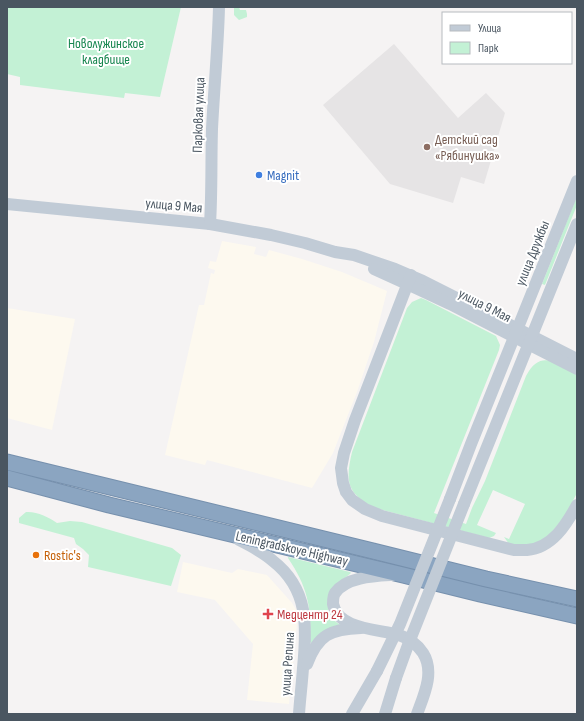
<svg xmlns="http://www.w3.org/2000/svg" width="584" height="721" font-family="'Sofia Sans Condensed',sans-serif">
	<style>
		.commercial { fill: #fdf9ef }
		.education { fill: #e6e4e5 }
		.green { fill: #c3f1d5 }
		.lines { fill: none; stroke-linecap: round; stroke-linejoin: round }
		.highway-casing { stroke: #7690ad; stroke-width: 17 }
		.secondary { stroke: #c1cbd6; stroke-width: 12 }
		.highway { stroke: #8ba5c1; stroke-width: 15 }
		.secondary-bridge { stroke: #c1cbd6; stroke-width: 12 }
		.education-dot { fill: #8d6e63; stroke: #fff; stroke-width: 1.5 }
		.shop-dot { fill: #3f7fe0; stroke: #fff; stroke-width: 1.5 }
		.food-dot { fill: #e8710a; stroke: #fff; stroke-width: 1.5 }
		.health-dot { fill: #e0444e; stroke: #fff; stroke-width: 1.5 }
		.labels { text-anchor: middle; stroke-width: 4; stroke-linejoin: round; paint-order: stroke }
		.park-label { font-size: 14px; fill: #17864f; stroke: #fff }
		.street-label { font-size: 14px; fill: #4a5661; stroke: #fff }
		.education-label { font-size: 14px; fill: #785e54; stroke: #fff; text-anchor: start }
		.shop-label { font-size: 14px; fill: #366cbe; stroke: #fff; text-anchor: start }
		.food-label { font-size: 14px; fill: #c56008; stroke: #fff; text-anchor: start }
		.health-label { font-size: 14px; fill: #be3a42; stroke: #fff; text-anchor: start }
	</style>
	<rect width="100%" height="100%" fill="#f5f3f3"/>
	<!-- commercial -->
	<g class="commercial">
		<polygon points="222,241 256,247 254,254 266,257 269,250 302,259 342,272 387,291 374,342 357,392 333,453 312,488 207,460 205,465 165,455 199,305 204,305 211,273 214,274 215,270 208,268 210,261 216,262"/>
		<polygon points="7,308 75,319 52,430 7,418"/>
		<polygon points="183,562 232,573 238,569 267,575 292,603 298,613 289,704 247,700 253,644 215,600 177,592"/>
	</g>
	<!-- education -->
	<polygon class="education" points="394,44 458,118 486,93 505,113 484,184 461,177 453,203 390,184 323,105"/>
	<!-- green -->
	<g class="green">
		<polygon points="7,7 181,7 160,97 125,93 124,98 20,85 20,77 7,74"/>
		<polygon points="234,7 239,7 240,10 246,10 247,14 247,17 239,20 234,15"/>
		<polygon points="577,196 577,205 545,285 542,284"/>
		<path d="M421,298l5,2 70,36 4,9 -1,5 -65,163 32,11 6,-16 13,-27 41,-105c15,-28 31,-12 51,-1v118l-12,23 -18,22 -17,7 -21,-1 -5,-7 5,2 16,-35 -32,-14 -16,35 19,8 -2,3 -5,2 -114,-30c-28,-14 -30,-26 -23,-56l55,-144 5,-6z"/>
		<path d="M26,512c10,-1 23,5 31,11l13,-2 12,1 90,26 9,7 -10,31 -83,-19 1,-12 -6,-6 -7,-5 -2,-6 -55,-15v-5z"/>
		<path d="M288,557l62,15 1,1c-4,4 -10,7 -15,12 -2,3 -3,8 -5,12 -5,15 -3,20 11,29l-30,17 -2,-1c2,-35 -3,-56 -22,-84z"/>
	</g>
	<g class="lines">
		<defs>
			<g id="highway">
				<polyline points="7,462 373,551 486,579 577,599"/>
				<polyline points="7,478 109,505 403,575 480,594 577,616"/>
			</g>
		</defs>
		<!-- highway casing -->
		<use href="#highway" class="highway-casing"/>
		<!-- secondary -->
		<g class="secondary">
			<polyline points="7,204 210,224 271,235 305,243 335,252 354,255 395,269 423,281 577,359"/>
			<path d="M210,224c2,-32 1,-63 2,-95 2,-41 6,-81 7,-122"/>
			<polyline points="374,269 418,289 450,304 577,369"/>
			<path d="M411,275l-56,145 -11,33 -3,15 2,15 3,9 6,8 13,9 17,7 132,34c4,0 9,0 13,0 25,-2 39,-25 50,-45"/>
			<polyline points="450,499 471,444 577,181"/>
			<polyline points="464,504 577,224"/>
			<path d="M239,540c12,6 24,12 34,21 36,28 34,66 30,107 -1,15 -3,31 -4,46"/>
			<path d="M392,575c-18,1 -46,2 -57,18 -2,3 -2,7 -2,11 5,26 46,25 66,31 9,3 18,9 24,18 12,19 1,42 -6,61"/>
			<path d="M307,664c11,-29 23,-35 54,-36"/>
			<polyline points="352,714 377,671"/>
			<polyline points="385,714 396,678"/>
		</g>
		<!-- highway -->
		<use href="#highway" class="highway"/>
		<!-- secondary-bridge -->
		<g class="secondary-bridge">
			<polyline points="377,671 400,624 450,499"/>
			<polyline points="396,678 408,645 464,504"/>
		</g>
	</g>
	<!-- markers -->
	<circle class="education-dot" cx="427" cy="147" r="4"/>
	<circle class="shop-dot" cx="259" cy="175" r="4"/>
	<circle class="food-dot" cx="36" cy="555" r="4"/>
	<path class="health-dot" d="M266 608h4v4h4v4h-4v4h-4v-4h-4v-4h4z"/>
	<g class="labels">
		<!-- park labels -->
		<g class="park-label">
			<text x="106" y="48">Новолужинское<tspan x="106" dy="16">кладбище</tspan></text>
		</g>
		<!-- street labels -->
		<g class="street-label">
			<text transform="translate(198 115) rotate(-88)" y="5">Парковая улица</text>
			<text transform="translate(174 205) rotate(5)" y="5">улица 9 Мая</text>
			<text transform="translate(532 253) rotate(-68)" y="5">улица Дружбы</text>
			<text transform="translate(485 305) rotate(27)" y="5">улица 9 Мая</text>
			<text transform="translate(292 548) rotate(13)" y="5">Leningradskoye Highway</text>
			<text transform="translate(287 664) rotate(-86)" y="5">улица Репина</text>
		</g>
		<!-- education labels -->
		<g class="education-label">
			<text x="435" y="144">Детский сад<tspan x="435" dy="16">«Рябинушка»</tspan></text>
		</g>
		<!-- shop labels -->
		<g class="shop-label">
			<text x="267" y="180">Magnit</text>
		</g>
		<!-- food labels -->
		<g class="food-label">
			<text x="44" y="560">Rostic's</text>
		</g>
		<!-- health labels -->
		<g class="health-label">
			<text x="277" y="619">Медцентр 24</text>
		</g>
	</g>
	<!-- border -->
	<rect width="584" height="721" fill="none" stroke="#4a5661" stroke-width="16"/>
	<!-- legend -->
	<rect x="442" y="12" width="130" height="52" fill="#ffffff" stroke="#b7bbc0"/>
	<rect x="450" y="25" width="20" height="6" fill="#c1cbd6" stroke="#b7bbc0"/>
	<text x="478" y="32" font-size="12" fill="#4a5661">Улица</text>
	<rect x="450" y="42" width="20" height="12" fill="#c3f1d5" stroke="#b7bbc0"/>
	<text x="478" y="52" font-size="12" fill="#4a5661">Парк</text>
</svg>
